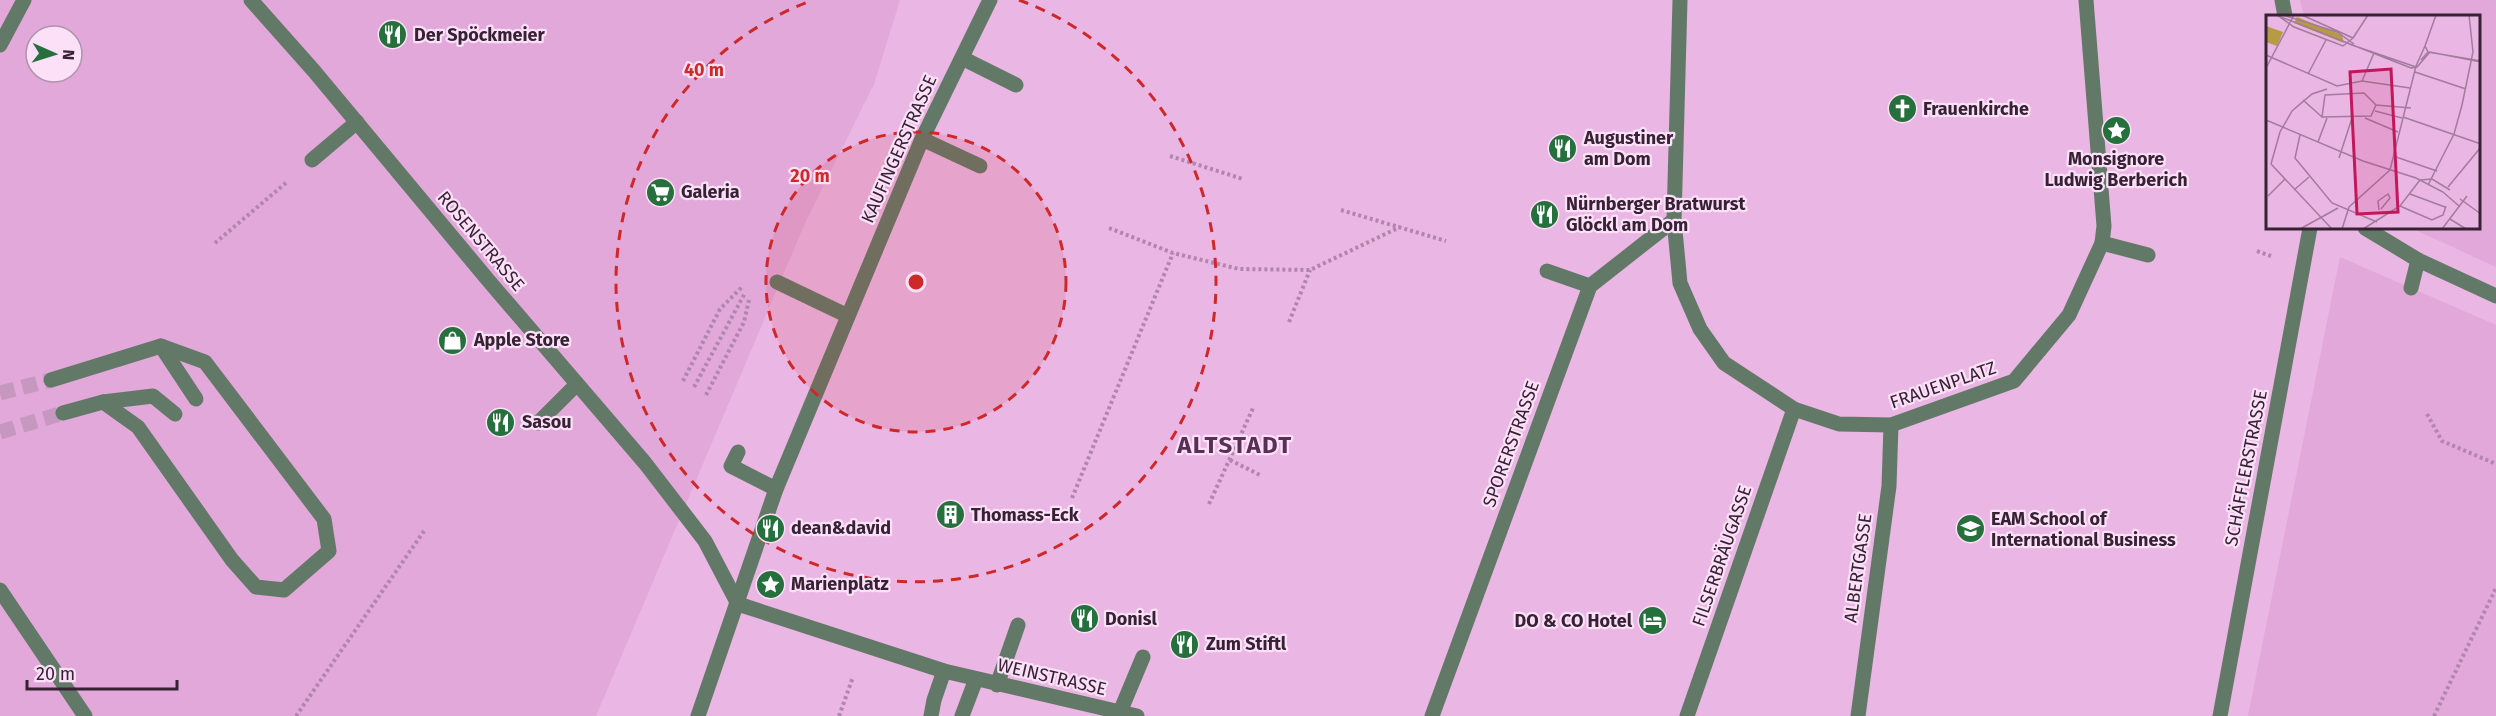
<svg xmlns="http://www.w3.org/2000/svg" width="2496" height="716" font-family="'Fira Sans',sans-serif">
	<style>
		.built { fill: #e1a8d9; fill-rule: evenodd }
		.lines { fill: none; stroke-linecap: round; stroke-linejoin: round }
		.minor-tunnel { stroke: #c698c0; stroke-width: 15; stroke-dasharray: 15 8; stroke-linecap: butt }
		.path { stroke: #b086ab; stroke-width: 4; stroke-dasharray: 3 3; stroke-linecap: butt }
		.minor { stroke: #637967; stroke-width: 15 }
		.ring { fill: none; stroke: #ce2829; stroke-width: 3; stroke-dasharray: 10 8 }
		.labels { text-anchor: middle; stroke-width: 4.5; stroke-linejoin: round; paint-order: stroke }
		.poi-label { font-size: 18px; font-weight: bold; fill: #362234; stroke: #fbe0f7; text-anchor: start }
		.street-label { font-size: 18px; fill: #362234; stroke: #fbe0f7 }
		.district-label { font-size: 24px; font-weight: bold; letter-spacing: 1.5px; fill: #5a2f55; stroke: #fbe0f7 }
		.inset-road { fill: none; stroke: #a27b9d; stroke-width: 1.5 }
		.view { fill: #c2185b; fill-opacity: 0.15; stroke: #c2185b; stroke-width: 3 }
		.inset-edge { fill: none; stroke: #362234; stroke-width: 3 }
		.centre { fill: #ce2829; stroke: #fbe0f7; stroke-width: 3 }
		.ring-label { font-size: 18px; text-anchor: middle; font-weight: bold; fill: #ce2829; stroke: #fbe0f7; stroke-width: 4.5; stroke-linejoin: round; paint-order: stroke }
	</style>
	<rect width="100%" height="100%" fill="#eab6e3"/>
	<!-- built -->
	<g class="built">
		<path d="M0,0h900l-26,84 -68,137 -210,495h-596zM36,36h36v36h-36z"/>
		<polygon points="2300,0 2496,0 2496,267 2411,228 2480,228 2480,16 2304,16"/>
		<polygon points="2340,257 2496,325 2496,716 2248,716"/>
	</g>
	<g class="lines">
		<!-- minor-tunnel -->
		<g class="minor-tunnel">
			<polyline points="0,393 51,380"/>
			<polyline points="0,432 63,413"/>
		</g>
		<!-- path -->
		<g class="path">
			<polyline points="1170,156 1243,179"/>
			<polyline points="1341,210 1446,241"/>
			<polyline points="1109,228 1173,253 1239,269 1310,270 1400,227"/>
			<polyline points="215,243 287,182"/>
			<polyline points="2257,251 2271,256"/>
			<polyline points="1289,322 1310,270"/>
			<polyline points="683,381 720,309 743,286"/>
			<polyline points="694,387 745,293"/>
			<polyline points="706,395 744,322 749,300"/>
			<polyline points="2427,414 2442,441 2496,464"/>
			<polyline points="1230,460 1262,476"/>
			<polyline points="1072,498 1173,253"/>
			<polyline points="1209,504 1254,406"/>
			<polyline points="296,716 424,531"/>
			<polyline points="839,716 853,677"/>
			<polyline points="2434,716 2496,588"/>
		</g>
		<!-- minor -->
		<g class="minor">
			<polyline points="251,0 314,71 488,280 645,463 705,541 738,604"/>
			<polyline points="1680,0 1674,220 1680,283 1700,329 1724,363 1794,409 1839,424 1891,425 2014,381 2069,315 2102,243 2104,226 2086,0"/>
			<polyline points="2282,0 2285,16"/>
			<polyline points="0,45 24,0"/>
			<polyline points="962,58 1016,85"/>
			<polyline points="922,139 980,166"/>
			<polyline points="312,160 357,122"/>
			<polyline points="2365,228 2418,260 2496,296"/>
			<polyline points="2102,243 2148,255"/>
			<polyline points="1547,271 1590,286"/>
			<polyline points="777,282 848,316"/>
			<polyline points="2411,288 2418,260"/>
			<polyline points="161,346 196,399"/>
			<polyline points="51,380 161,346 205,362 324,519 329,551 284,590 256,587 232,560 138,427 103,402 63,413"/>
			<polyline points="103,402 153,396 175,414"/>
			<polyline points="538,423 577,384"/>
			<polyline points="738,452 731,466 776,489"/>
			<polyline points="0,590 85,716"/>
			<polyline points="738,604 944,671 1137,716"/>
			<polyline points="997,685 1018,625"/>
			<polyline points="1120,712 1143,657"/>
			<polyline points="698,716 776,489 922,139 990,0"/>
			<polyline points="931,716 934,700 944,671"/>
			<polyline points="962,716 976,679"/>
			<polyline points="1432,716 1590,286 1674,220"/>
			<polyline points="1687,716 1794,409"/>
			<polyline points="1858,716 1889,486 1891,425"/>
			<polyline points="2220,716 2310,228"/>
		</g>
	</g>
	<!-- distance rings -->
	<circle cx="916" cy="282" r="150" fill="#ce2829" fill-opacity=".12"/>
	<g class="ring">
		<circle cx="916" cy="282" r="150"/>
		<path d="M1019 0A300 300 0 1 1 813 0"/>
	</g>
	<!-- icons -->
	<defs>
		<symbol id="restaurant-disc" viewBox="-11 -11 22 22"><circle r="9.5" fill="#26703e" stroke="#fbe0f7"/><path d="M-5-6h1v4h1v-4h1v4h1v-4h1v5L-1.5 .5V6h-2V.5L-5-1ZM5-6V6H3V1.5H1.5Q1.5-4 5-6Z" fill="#fff"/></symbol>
		<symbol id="church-disc" viewBox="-11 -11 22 22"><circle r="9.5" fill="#26703e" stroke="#fbe0f7"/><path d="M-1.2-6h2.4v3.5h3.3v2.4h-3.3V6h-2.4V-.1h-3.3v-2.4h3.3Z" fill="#fff"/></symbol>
		<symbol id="sight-disc" viewBox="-11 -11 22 22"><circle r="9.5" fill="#26703e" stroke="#fbe0f7"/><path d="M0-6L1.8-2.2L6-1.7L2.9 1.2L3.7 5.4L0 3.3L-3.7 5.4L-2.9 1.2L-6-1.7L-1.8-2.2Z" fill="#fff"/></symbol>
		<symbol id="supermarket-disc" viewBox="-11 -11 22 22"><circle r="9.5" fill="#26703e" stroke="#fbe0f7"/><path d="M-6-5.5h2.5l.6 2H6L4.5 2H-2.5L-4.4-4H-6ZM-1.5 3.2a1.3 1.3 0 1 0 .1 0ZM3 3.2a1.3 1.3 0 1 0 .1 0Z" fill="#fff"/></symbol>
		<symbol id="shop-disc" viewBox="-11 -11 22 22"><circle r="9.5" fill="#26703e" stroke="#fbe0f7"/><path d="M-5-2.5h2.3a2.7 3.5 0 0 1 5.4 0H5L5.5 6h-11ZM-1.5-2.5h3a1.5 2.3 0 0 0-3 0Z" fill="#fff"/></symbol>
		<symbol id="building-disc" viewBox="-11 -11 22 22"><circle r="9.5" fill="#26703e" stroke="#fbe0f7"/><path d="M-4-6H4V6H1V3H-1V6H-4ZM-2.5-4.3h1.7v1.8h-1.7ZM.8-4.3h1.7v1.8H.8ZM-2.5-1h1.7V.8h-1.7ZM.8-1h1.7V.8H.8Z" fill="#fff"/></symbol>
		<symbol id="school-disc" viewBox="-11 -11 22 22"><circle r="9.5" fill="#26703e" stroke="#fbe0f7"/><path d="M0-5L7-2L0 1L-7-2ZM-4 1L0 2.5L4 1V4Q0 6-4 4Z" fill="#fff"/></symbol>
		<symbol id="hotel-disc" viewBox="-11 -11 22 22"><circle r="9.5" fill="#26703e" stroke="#fbe0f7"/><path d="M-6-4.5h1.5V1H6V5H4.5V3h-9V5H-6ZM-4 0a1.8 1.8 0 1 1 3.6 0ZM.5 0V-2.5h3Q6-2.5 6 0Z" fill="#fff"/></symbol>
	</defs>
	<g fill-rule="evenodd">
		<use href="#restaurant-disc" x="376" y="18" width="33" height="33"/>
		<use href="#church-disc" x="1886" y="92" width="33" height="33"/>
		<use href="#sight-disc" x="2100" y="114" width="33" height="33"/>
		<use href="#restaurant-disc" x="1546" y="132" width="33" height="33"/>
		<use href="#supermarket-disc" x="644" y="176" width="33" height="33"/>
		<use href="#restaurant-disc" x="1528" y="198" width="33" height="33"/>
		<use href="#shop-disc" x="436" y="324" width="33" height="33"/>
		<use href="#restaurant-disc" x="484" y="406" width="33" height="33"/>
		<use href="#building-disc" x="934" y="498" width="33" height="33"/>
		<use href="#restaurant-disc" x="754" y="512" width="33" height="33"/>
		<use href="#school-disc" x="1954" y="512" width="33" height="33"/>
		<use href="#sight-disc" x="754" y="568" width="33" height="33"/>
		<use href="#restaurant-disc" x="1068" y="602" width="33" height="33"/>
		<use href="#hotel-disc" x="1636" y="604" width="33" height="33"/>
		<use href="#restaurant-disc" x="1168" y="628" width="33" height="33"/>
	</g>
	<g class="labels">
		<!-- poi labels -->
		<g class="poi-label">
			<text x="414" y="41">Der Spöckmeier</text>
			<text x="1923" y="115">Frauenkirche</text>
			<text x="1584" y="144">Augustiner<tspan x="1584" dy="21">am Dom</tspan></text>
			<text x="2116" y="165" text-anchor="middle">Monsignore<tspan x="2116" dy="21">Ludwig Berberich</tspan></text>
			<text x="681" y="198">Galeria</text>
			<text x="1566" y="210">Nürnberger Bratwurst<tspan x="1566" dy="21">Glöckl am Dom</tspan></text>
			<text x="474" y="346">Apple Store</text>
			<text x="522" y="428">Sasou</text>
			<text x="971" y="521">Thomass-Eck</text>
			<text x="1991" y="525">EAM School of<tspan x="1991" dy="21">International Business</tspan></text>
			<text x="791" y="534">dean&amp;david</text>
			<text x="791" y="590">Marienplatz</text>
			<text x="1105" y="625">Donisl</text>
			<text x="1632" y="627" text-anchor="end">DO &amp; CO Hotel</text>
			<text x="1206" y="650">Zum Stiftl</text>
		</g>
		<!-- street labels -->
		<g class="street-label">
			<text transform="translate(899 149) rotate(-66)" y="6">KAUFINGERSTRASSE</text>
			<text transform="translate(481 241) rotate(50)" y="6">ROSENSTRASSE</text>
			<text transform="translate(1943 385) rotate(-19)" y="6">FRAUENPLATZ</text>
			<text transform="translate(1511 444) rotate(-70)" y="6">SPORERSTRASSE</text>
			<text transform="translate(2246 468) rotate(-79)" y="6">SCHÄFFLERSTRASSE</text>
			<text transform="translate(1722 556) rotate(-71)" y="6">FILSERBRÄUGASSE</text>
			<text transform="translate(1858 568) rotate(-82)" y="6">ALBERTGASSE</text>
			<text transform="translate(1052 677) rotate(13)" y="6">WEINSTRASSE</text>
		</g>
		<!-- district labels -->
		<g class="district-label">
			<text x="1235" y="453">ALTSTADT</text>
		</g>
	</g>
	<!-- overview -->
	<g transform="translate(2266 15)">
		<rect width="214" height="214" fill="#eab6e3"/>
		<path d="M31,2l45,18 2,8 -50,-20zM0,11l17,6 -6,14 -11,-4z" fill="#b69a44"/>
		<path class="inset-road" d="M10,0l135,53 6,-1 13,-15 51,10M11,0l17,12 49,19 10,-8 -51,-23M17,0l54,17 17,12M87,23l15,-23M83,29l67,23M162,37l53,9M0,40l71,31 25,-5 48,7M155,45l7,-8 -3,-6 11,-31M0,53l28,-53M149,57l51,17M42,59l18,-34M96,66l12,-28M98,78l12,12 -5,11 -49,1 3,-22zM37,85l19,17M110,90l35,3M109,96l27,7M137,102l78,27M99,103l33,14M0,105l97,41 53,17 27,14 16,14M34,120l-5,23 37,45 45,19M52,127l9,-24M127,141l44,15M73,143l13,-40M5,149l9,-32 12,-21 20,-17 15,-5M5,149l61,65M124,155l26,-104 9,-20M162,170l26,-51 8,-29 11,-53 -4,-37M182,172l33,-40M28,175l15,-13M144,179l35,13M2,181l17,-17M194,184l21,15M134,191l32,14 11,-5 3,-9M113,195l-1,-9 10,-7 2,4 -9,11M184,204l16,10M34,214l38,-21M76,214l7,-22 41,-37M97,214l37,-23 20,-26 12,-1 18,11M176,214l25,-33"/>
		<path class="view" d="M125,54l7,143 -41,2 -7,-142z"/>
		<rect width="214" height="214" class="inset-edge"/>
	</g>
	<circle cx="916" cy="282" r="9" class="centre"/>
	<g class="ring-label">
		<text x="704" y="76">40 m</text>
		<text x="810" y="182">20 m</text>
	</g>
	<!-- north arrow -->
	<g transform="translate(54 54) rotate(93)"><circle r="28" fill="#fbe0f7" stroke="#ac94a9" stroke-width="1.5"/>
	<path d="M0-4.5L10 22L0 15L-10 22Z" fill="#26703e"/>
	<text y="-9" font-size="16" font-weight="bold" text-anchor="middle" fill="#362234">N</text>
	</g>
	<!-- scale -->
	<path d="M27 680v9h150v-9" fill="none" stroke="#362234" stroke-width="3"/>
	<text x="36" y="680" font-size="18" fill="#362234" stroke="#fbe0f7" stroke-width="4.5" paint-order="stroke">20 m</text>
</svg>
